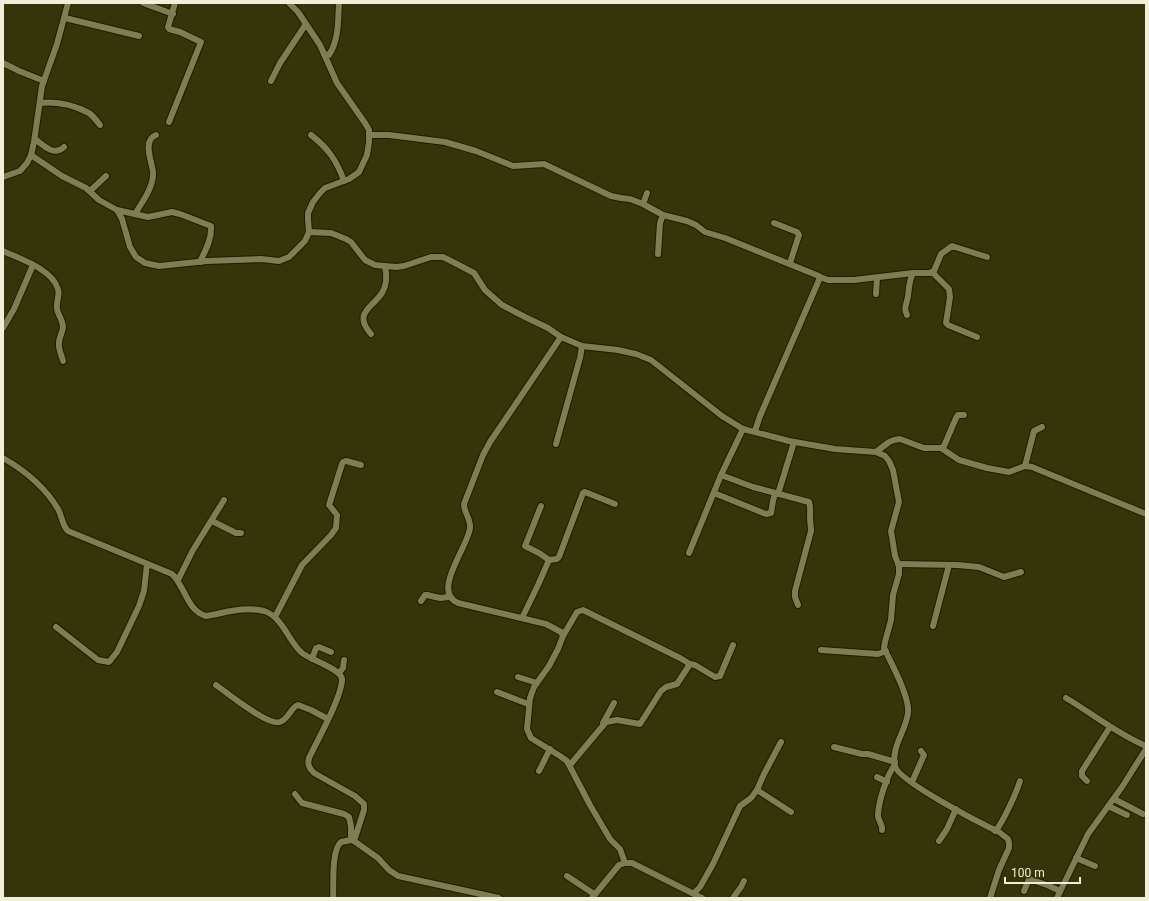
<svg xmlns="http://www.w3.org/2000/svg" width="1149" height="901" font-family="Roboto,sans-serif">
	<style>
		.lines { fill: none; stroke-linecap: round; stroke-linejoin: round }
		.minor-casing { stroke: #1d1c00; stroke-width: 8 }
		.minor { stroke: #7e7d53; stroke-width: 6 }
	</style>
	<rect width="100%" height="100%" fill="#363409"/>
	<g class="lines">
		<defs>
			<g id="minor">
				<polyline points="143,3 173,14"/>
				<polyline points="65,18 139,36"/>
				<path d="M324,54l5,1c10,-15 9,-35 10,-52"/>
				<polyline points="3,63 19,71 44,81"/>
				<polyline points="271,81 280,63 306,24"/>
				<path d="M40,103c16,-2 34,2 49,10 4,3 8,8 11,12"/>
				<polyline points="169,122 201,42 180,32 169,29 168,27 175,3"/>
				<path d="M311,135c17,13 26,26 33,46"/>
				<polyline points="370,135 389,135 445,142 476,151 513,166 544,164 611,196 621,198 630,199 643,204 663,215 687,221 696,225 705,232 725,238 819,276 820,277 819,280 760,416 755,431"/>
				<path d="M35,139c8,6 19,18 29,8"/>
				<polyline points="31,155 62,176 86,188 99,200 117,210 122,219 130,247 136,257 145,263 159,266 207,261 261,259 279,261 289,257 305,241 309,232 308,219 308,213 313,202 320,193 325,188 349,179 359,172 367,155 369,142 369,130 365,123 337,83 320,45 298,12 289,3"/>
				<polyline points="3,177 20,171 27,163 31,155 34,142 42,86 57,44 68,3"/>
				<polyline points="90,191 106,176"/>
				<polyline points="643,204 647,193"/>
				<path d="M117,210l31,7 24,-5 8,2 31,12c1,13 -6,25 -11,36"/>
				<path d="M135,214c7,-12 19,-27 18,-42 -1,-10 -11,-32 3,-37"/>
				<polyline points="774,223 797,232 799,235 790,263"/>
				<path d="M309,232l22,1 15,6 5,3 14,18 10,5 21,2 8,-1 27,-9h12l8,4 23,12 11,17 17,15 23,12 23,11 13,9 21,9 36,4 18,4 15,6 71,56 21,13 46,12 46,8 41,3 9,4 4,5 4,9 6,32 -8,29 4,25 4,10v8l-6,21 -2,25 -6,22 -1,6c7,15 26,49 24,65 -2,18 -17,33 -13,53 3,15 87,58 104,66l9,7 1,4v5l-10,22 -9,28"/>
				<path d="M3,251c17,8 49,18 55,38 2,7 -2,12 -1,19 0,6 6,11 6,20 -1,5 -4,10 -4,15 -1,6 3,13 4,18"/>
				<polyline points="658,254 660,223 663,215"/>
				<polyline points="932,272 949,289 950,297 946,323 948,325 977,337"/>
				<polyline points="820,277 828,280 854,280 913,273 930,273 934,271 941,254 952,246 987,257"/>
				<polyline points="876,294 877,278"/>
				<path d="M907,315c-4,-7 0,-11 1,-19 1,-8 1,-15 5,-23"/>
				<polyline points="3,328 14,309 33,265"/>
				<path d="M371,334c-18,-21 0,-25 11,-41 5,-8 5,-18 3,-27"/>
				<path d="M561,337l-71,105 -7,13 -19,49c0,9 7,15 6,24 -2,19 -39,64 -12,75l88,21 15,8 2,4 -5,13 -9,17 -15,21 -4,11 -3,31 4,9 29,18 7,5 23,44 20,34 10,10 5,14"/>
				<polyline points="556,444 580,358 582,346"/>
				<polyline points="941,448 944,446 956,418 958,415 964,415"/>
				<polyline points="876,452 889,442 894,440 900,439 924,448 941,448 959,460 987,468 1009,472 1025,466 1032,467 1146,514"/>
				<path d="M3,458c21,12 42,29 55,51 4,7 4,16 10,22l104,43c13,12 15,37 34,42 19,-3 38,-10 58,-5 19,6 24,30 38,42 9,7 39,16 40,26 0,18 -25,62 -33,79 -2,7 1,11 5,15l41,23 9,8v6l-10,31"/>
				<polyline points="1025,466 1034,431 1042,427"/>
				<path d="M721,475l32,12 56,15c2,6 1,9 1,15 0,4 1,9 1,14l-16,60v6l3,8"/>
				<polyline points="714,493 766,514 771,513 773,501 775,493"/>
				<polyline points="778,494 794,442"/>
				<polyline points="212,521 236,533 241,533"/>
				<polyline points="689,553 721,475 743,429"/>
				<polyline points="549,560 557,559 559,557 583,493 585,492 615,504"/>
				<polyline points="898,564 957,565 979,567 1004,577 1021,572"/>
				<polyline points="178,580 193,550 224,500"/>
				<polyline points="421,601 425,595 427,595 440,598 449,597"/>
				<polyline points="275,617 302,565 331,535 336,528 337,515 329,505 342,464 343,462 346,461 361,465"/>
				<polyline points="522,618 538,585 549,560 539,553 525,546 541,506"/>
				<polyline points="933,626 949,565"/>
				<polyline points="56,627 98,660 109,662 117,652 139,606 144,591 147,564"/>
				<polyline points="563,636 577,612 583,610 680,658 690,664"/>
				<polyline points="821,650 878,654 886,651"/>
				<polyline points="312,659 316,648 319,647 331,652"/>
				<polyline points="339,673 343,668 344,660"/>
				<polyline points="518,677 537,683"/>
				<path d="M216,685c11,8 52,41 64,37 9,-3 10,-14 18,-17l13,5 17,9"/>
				<polyline points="497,692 528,704"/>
				<path d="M1066,698c27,16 51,36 80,48"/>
				<polyline points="603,723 614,703"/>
				<polyline points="834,747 862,754 868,754 895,762"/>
				<polyline points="570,765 606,722 617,720 640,724 661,691 666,687 677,684 690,664 695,665 715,677 720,676 733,645"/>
				<polyline points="539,771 550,749"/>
				<polyline points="877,777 887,782"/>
				<polyline points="1087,781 1082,776 1082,771 1110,727"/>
				<polyline points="912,782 924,755 921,751"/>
				<polyline points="757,790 791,812"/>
				<polyline points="295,794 302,803 344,814 349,817 351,826 351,840"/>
				<polyline points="1114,799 1143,814"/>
				<polyline points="1108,806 1127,815"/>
				<path d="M882,830c1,-6 -4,-9 -4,-14 0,-13 9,-42 17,-51"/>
				<path d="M995,831c7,-6 22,-40 25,-50"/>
				<polyline points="939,841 947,829 956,809"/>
				<polyline points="1076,858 1095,866"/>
				<polyline points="567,876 594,894"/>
				<polyline points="1024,891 1029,879 1047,885 1060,891"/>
				<polyline points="694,893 700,887 713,864 740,806 751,798 757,790 764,774 781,742"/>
				<path d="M333,898c1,-14 -2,-47 8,-56l10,-2 3,1 24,17 11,12 9,6 101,22"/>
				<polyline points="592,898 619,865 625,863 632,863 702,898"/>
				<polyline points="733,898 741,887 744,881"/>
				<polyline points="1057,898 1088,834 1122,787 1146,749"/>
			</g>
		</defs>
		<!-- minor casing -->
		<use href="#minor" class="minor-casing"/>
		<!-- minor -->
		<use href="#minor" class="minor"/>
	</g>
	<!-- border -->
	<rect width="1149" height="901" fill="none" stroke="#f0f0d9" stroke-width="8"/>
	<!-- scale -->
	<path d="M1005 877v6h75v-6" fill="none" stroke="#f0f0d9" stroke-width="2"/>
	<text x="1011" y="877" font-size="12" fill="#f0f0d9" stroke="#363409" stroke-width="3" paint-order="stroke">100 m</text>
</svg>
